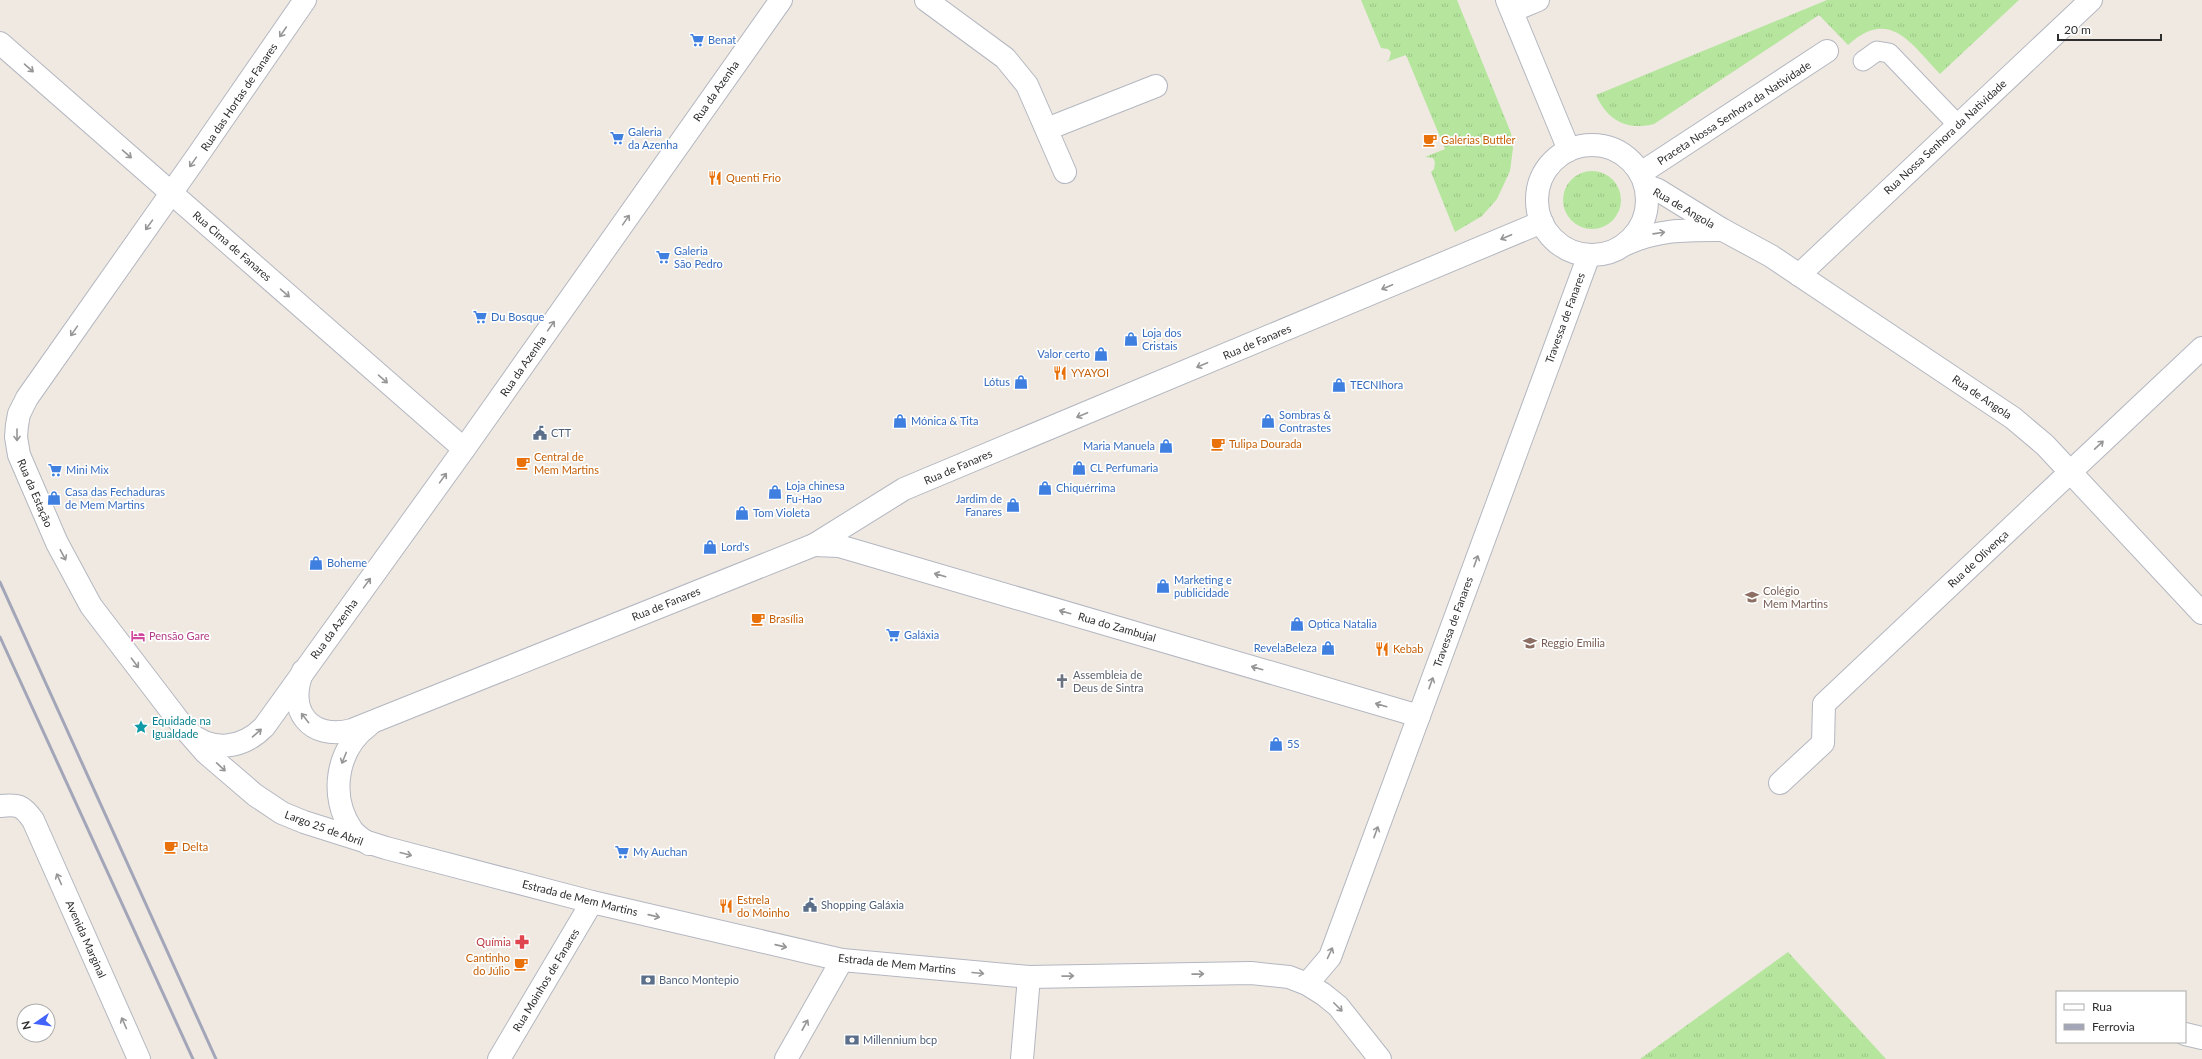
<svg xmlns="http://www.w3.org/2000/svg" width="2202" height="1059" font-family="Lato,sans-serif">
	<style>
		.grass { fill: url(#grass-tufts) }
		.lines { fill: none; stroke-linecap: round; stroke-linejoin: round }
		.lane-casing { stroke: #b4b7c1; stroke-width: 21 }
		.street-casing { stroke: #b4b7c1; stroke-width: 24 }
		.secondary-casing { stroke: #b4b7c1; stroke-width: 24 }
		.lane { stroke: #fff; stroke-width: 19 }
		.street { stroke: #fff; stroke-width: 22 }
		.secondary { stroke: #fff; stroke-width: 22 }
		.rail { stroke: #a3a6b8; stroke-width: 3 }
		.oneway { stroke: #969696 }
		.labels { text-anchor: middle; stroke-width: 3.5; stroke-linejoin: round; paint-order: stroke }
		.shop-label { font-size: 11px; fill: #366cbe; stroke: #fff; text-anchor: start }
		.street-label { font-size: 11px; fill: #2e2e2e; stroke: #fff }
		.food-label { font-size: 11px; fill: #c56008; stroke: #fff; text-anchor: start }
		.service-label { font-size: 11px; fill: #4e5e75; stroke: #fff; text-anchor: start }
		.education-label { font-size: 11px; fill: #785e54; stroke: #fff; text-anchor: start }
		.hotel-label { font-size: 11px; fill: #b23c85; stroke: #fff; text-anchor: start }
		.worship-label { font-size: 11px; fill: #5b616d; stroke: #fff; text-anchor: start }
		.culture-label { font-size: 11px; fill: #0d838f; stroke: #fff; text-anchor: start }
		.health-label { font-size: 11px; fill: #be3a42; stroke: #fff; text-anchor: end }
	</style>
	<defs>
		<pattern id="grass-tufts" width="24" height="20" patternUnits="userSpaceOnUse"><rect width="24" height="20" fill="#b6e59e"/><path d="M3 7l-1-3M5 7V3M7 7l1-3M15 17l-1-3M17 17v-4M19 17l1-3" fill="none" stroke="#9dc588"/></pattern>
	</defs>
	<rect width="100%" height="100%" fill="#efe9e1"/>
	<!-- grass -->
	<g class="grass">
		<polygon points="1361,0 1457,0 1511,133 1513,148 1510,171 1497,199 1482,216 1455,232 1431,172 1434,169 1435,162 1433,158 1425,157 1445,149 1406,55 1386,62 1389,60 1391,52 1388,49 1381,48"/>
		<path d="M1827,0h192l-79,74c-29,-30 -50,-67 -92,-29l-29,-30 -165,109c-27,7 -47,-4 -58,-29z"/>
		<circle cx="1592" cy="200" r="29"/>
		<polygon points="1788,952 1886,1059 1640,1059"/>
	</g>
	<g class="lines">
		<defs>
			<polyline id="lane" points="1863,61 1877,51 1889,53 1958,125"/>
			<g id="street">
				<polyline points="926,0 1005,58 1027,85 1065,172"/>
				<polyline points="1512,11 1538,0"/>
				<polyline points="0,43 464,449"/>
				<polyline points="1047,129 1156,86"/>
				<polyline points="1641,173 1827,51"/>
				<polyline points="1799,275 2091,0"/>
				<polyline points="814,545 839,546 863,553 1419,716"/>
				<path d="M303,671c-17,39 7,70 49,59l462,-185 90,-56 638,-267"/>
				<path d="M187,731c25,22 55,18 77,-4l200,-278 317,-449"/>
				<polyline points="1780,783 1823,743 1824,704 2202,348"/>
				<path d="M0,806c18,-2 22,-1 33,14l106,239"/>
				<path d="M369,844c-6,-4 -13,-9 -17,-14 -23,-33 -16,-81 17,-105"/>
				<polyline points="1307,984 1330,957 1589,255"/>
				<polyline points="2185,1034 2202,1038"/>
				<polyline points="499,1059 592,902"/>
				<polyline points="786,1059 842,960"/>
			</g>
			<g id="secondary">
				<polyline points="305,0 198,155 27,398 19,414 17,425 16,437 19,455 57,543 91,606 185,729 206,753 255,795 282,813 304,822 386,848 592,902 842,960 1029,977 1251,973 1289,977 1307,984 1323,994 1338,1006 1380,1059"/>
				<polyline points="1507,0 1569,150"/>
				<circle cx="1592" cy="200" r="55"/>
				<polyline points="1645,185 1658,190 1723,230 1771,256 2013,418 2045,445 2202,613"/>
				<path d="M1626,244c34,-15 61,-14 97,-14"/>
				<polyline points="1022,1059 1029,977"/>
			</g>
		</defs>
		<!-- lane casing -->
		<use href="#lane" class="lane-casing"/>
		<!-- street casing -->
		<use href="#street" class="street-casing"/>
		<!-- secondary casing -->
		<use href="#secondary" class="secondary-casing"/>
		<!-- lane -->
		<use href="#lane" class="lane"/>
		<!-- street -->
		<use href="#street" class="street"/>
		<!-- secondary -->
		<use href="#secondary" class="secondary"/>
		<!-- rail -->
		<g class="rail">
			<polyline points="0,582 216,1059"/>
			<polyline points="0,637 193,1059"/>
		</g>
	</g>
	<!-- one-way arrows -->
	<defs><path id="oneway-shaft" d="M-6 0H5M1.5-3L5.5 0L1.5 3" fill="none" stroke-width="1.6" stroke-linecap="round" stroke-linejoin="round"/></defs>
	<g class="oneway">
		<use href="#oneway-shaft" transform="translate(283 32) rotate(124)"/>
		<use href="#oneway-shaft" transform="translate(29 68) rotate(41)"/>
		<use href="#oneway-shaft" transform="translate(127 154) rotate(41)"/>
		<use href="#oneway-shaft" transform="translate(193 162) rotate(125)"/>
		<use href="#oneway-shaft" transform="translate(626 220) rotate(-55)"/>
		<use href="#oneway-shaft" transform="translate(149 225) rotate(126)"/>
		<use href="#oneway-shaft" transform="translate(1659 233) rotate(-8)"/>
		<use href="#oneway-shaft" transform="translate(1506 237) rotate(157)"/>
		<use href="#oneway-shaft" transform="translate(1387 287) rotate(157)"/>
		<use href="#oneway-shaft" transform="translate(285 293) rotate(41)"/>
		<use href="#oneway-shaft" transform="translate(551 326) rotate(-55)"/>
		<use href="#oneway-shaft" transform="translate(74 331) rotate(125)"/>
		<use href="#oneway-shaft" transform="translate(1202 365) rotate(157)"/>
		<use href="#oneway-shaft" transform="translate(383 379) rotate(41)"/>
		<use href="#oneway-shaft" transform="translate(1082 415) rotate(157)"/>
		<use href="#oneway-shaft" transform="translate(17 435) rotate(90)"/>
		<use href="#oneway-shaft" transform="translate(2099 445) rotate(-43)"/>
		<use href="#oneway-shaft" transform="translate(443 478) rotate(-54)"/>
		<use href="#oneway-shaft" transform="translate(63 555) rotate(62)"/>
		<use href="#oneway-shaft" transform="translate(1476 561) rotate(-70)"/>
		<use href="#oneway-shaft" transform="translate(940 575) rotate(-164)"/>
		<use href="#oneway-shaft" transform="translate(367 583) rotate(-54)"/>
		<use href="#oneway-shaft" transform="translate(1065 612) rotate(-164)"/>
		<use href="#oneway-shaft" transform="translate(135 663) rotate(53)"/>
		<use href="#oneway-shaft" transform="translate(1257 668) rotate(-164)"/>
		<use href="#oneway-shaft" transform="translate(1431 683) rotate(-70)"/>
		<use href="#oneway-shaft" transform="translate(1381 705) rotate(-164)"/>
		<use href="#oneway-shaft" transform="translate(305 718) rotate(-128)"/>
		<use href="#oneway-shaft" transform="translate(257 733) rotate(-41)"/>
		<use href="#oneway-shaft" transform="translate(344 758) rotate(112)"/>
		<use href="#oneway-shaft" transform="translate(221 767) rotate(43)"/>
		<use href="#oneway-shaft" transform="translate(1376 832) rotate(-70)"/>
		<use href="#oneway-shaft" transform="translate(406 854) rotate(15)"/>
		<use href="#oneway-shaft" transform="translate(59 879) rotate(-114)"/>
		<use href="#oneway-shaft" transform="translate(654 916) rotate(13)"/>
		<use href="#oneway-shaft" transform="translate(781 946) rotate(13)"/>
		<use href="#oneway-shaft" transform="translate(1330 953) rotate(-65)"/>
		<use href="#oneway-shaft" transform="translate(978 973) rotate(5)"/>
		<use href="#oneway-shaft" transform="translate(1198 974) rotate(-1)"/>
		<use href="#oneway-shaft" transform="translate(1068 976) rotate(-1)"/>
		<use href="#oneway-shaft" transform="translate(1338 1007) rotate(45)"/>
		<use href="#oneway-shaft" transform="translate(124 1023) rotate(-114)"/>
		<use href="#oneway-shaft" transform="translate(805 1025) rotate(-61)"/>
	</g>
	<!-- icons -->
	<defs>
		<symbol id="supermarket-bare" viewBox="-9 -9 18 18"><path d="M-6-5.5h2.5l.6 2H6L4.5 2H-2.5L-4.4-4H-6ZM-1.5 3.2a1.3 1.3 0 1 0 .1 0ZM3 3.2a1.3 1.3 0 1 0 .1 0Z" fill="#3f7fe0" stroke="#fff" stroke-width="2.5" paint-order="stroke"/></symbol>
		<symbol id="cafe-bare" viewBox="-9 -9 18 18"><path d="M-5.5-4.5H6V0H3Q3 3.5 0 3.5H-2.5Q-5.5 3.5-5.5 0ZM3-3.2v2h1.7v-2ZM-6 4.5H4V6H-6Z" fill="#e8710a" stroke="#fff" stroke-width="2.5" paint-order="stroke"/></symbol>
		<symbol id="restaurant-bare" viewBox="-9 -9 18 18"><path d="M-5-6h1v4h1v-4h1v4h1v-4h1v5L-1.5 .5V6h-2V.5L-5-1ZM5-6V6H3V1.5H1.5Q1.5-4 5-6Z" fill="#e8710a" stroke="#fff" stroke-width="2.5" paint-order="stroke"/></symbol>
		<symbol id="shop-bare" viewBox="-9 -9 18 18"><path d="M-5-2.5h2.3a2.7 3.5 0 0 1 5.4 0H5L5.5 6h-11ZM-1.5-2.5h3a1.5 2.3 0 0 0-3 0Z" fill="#3f7fe0" stroke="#fff" stroke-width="2.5" paint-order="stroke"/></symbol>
		<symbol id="civic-bare" viewBox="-9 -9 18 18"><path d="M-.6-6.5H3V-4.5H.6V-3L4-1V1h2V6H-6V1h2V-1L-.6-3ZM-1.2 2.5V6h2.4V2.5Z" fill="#5c6f8a" stroke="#fff" stroke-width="2.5" paint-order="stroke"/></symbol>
		<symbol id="school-bare" viewBox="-9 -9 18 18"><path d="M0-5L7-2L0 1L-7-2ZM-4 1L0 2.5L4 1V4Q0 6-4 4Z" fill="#8d6e63" stroke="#fff" stroke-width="2.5" paint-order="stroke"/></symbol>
		<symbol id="hotel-bare" viewBox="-9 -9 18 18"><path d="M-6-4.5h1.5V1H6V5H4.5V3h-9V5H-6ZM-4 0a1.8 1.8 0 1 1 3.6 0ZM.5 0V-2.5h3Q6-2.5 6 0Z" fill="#d1479c" stroke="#fff" stroke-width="2.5" paint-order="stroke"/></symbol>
		<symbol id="church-bare" viewBox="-9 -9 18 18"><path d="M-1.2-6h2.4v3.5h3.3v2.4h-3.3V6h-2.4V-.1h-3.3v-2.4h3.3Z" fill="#6b7280" stroke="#fff" stroke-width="2.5" paint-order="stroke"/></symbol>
		<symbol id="sight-bare" viewBox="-9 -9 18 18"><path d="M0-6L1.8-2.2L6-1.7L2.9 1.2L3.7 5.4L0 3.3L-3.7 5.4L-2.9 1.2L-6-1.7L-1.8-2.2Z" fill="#0f9aa8" stroke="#fff" stroke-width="2.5" paint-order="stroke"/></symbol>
		<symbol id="pharmacy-bare" viewBox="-9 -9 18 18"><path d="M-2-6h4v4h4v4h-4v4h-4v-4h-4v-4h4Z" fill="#e0444e" stroke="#fff" stroke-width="2.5" paint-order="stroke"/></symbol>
		<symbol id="bank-bare" viewBox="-9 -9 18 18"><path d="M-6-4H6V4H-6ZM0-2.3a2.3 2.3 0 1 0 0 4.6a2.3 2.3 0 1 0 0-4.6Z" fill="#5c6f8a" stroke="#fff" stroke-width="2.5" paint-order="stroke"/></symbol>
	</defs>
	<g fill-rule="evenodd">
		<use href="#supermarket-bare" x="687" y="30" width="20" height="20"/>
		<use href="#supermarket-bare" x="607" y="128" width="20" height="20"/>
		<use href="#cafe-bare" x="1420" y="130" width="20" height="20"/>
		<use href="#restaurant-bare" x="705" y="168" width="20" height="20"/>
		<use href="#supermarket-bare" x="653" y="247" width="20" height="20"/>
		<use href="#supermarket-bare" x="470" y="307" width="20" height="20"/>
		<use href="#shop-bare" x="1121" y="329" width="20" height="20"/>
		<use href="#shop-bare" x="1091" y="344" width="20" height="20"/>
		<use href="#restaurant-bare" x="1050" y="363" width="20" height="20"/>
		<use href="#shop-bare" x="1011" y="372" width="20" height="20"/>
		<use href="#shop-bare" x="1329" y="375" width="20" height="20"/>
		<use href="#shop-bare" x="890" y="411" width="20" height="20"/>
		<use href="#shop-bare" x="1258" y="411" width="20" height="20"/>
		<use href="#civic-bare" x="530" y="423" width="20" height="20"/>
		<use href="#cafe-bare" x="1208" y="434" width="20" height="20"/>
		<use href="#shop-bare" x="1156" y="436" width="20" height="20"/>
		<use href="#cafe-bare" x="513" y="453" width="20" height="20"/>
		<use href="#shop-bare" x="1069" y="458" width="20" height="20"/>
		<use href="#supermarket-bare" x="45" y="460" width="20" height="20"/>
		<use href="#shop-bare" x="1035" y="478" width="20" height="20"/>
		<use href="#shop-bare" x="765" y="482" width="20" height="20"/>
		<use href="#shop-bare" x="44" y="488" width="20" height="20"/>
		<use href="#shop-bare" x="1003" y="495" width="20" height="20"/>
		<use href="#shop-bare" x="732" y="503" width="20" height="20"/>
		<use href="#shop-bare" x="700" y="537" width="20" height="20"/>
		<use href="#shop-bare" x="306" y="553" width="20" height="20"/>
		<use href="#shop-bare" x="1153" y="576" width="20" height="20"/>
		<use href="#school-bare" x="1742" y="587" width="20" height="20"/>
		<use href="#cafe-bare" x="748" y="609" width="20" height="20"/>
		<use href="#shop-bare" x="1287" y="614" width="20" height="20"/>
		<use href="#supermarket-bare" x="883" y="625" width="20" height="20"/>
		<use href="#hotel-bare" x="128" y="626" width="20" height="20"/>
		<use href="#school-bare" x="1520" y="633" width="20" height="20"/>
		<use href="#shop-bare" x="1318" y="638" width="20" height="20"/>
		<use href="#restaurant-bare" x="1372" y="639" width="20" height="20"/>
		<use href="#church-bare" x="1052" y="671" width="20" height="20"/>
		<use href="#sight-bare" x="131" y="717" width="20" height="20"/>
		<use href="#shop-bare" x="1266" y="734" width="20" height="20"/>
		<use href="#cafe-bare" x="161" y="837" width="20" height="20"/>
		<use href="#supermarket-bare" x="612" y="842" width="20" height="20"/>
		<use href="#civic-bare" x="800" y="895" width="20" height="20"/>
		<use href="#restaurant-bare" x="716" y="896" width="20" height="20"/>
		<use href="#pharmacy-bare" x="512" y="932" width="20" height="20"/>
		<use href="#cafe-bare" x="511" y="954" width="20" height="20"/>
		<use href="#bank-bare" x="638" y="970" width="20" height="20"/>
		<use href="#bank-bare" x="842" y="1030" width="20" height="20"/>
	</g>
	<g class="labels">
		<!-- shop labels -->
		<g class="shop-label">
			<text x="708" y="44">Benat</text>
			<text x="628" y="136">Galeria<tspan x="628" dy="13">da Azenha</tspan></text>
			<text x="674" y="255">Galeria<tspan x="674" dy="13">São Pedro</tspan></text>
			<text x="491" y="321">Du Bosque</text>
			<text x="1142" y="337">Loja dos<tspan x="1142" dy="13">Cristais</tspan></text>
			<text x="1090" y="358" text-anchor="end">Valor certo</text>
			<text x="1010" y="386" text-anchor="end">Lótus</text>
			<text x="1350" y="389">TECNIhora</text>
			<text x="1279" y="419">Sombras &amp;<tspan x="1279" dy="13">Contrastes</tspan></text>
			<text x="911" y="425">Mónica &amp; Tita</text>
			<text x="1155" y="450" text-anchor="end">Maria Manuela</text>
			<text x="1090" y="472">CL Perfumaria</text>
			<text x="66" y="474">Mini Mix</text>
			<text x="786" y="490">Loja chinesa<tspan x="786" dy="13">Fu-Hao</tspan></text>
			<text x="1056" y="492">Chiquérrima</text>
			<text x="65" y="496">Casa das Fechaduras<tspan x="65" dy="13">de Mem Martins</tspan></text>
			<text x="1002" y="503" text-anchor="end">Jardim de<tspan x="1002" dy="13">Fanares</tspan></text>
			<text x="753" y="517">Tom Violeta</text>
			<text x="721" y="551">Lord's</text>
			<text x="327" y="567">Boheme</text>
			<text x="1174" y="584">Marketing e<tspan x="1174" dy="13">publicidade</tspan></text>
			<text x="1308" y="628">Optica Natalia</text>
			<text x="904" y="639">Galáxia</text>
			<text x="1317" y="652" text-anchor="end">RevelaBeleza</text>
			<text x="1287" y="748">5S</text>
			<text x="633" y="856">My Auchan</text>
		</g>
		<!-- street labels -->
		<g class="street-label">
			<text transform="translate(716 91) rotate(-55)" y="4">Rua da Azenha</text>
			<text transform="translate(239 97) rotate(-56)" y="4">Rua das Hortas de Fanares</text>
			<text transform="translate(1734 113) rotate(-33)" y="4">Praceta Nossa Senhora da Natividade</text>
			<text transform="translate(1945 137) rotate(-43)" y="4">Rua Nossa Senhora da Natividade</text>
			<text transform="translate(1684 208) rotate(30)" y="4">Rua de Angola</text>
			<text transform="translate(232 246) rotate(41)" y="4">Rua Cima de Fanares</text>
			<text transform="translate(1565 318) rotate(-70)" y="4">Travessa de Fanares</text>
			<text transform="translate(1257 342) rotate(-23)" y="4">Rua de Fanares</text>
			<text transform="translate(523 366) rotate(-55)" y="4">Rua da Azenha</text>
			<text transform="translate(1982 397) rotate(34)" y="4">Rua de Angola</text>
			<text transform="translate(958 467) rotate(-23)" y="4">Rua de Fanares</text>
			<text transform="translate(35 493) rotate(67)" y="4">Rua da Estação</text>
			<text transform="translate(1978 559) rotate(-43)" y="4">Rua de Olivença</text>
			<text transform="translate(666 604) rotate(-22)" y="4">Rua de Fanares</text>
			<text transform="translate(1453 622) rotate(-70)" y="4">Travessa de Fanares</text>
			<text transform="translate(1117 627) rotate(16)" y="4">Rua do Zambujal</text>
			<text transform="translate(334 629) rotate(-54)" y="4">Rua da Azenha</text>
			<text transform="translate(324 828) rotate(20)" y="4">Largo 25 de Abril</text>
			<text transform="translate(580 898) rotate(14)" y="4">Estrada de Mem Martins</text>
			<text transform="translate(86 939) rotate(66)" y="4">Avenida Marginal</text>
			<text transform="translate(897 964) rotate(6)" y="4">Estrada de Mem Martins</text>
			<text transform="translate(546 980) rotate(-59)" y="4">Rua Moinhos de Fanares</text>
		</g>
		<!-- food labels -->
		<g class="food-label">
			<text x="1441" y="144">Galerias Buttler</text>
			<text x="726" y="182">Quenti Frio</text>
			<text x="1071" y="377">YYAYOI</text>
			<text x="1229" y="448">Tulipa Dourada</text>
			<text x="534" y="461">Central de<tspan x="534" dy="13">Mem Martins</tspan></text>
			<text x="769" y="623">Brasília</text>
			<text x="1393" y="653">Kebab</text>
			<text x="182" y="851">Delta</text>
			<text x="737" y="904">Estrela<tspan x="737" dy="13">do Moinho</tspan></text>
			<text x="510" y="962" text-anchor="end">Cantinho<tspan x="510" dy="13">do Júlio</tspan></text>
		</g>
		<!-- service labels -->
		<g class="service-label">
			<text x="551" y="437">CTT</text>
			<text x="821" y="909">Shopping Galáxia</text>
			<text x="659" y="984">Banco Montepio</text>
			<text x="863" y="1044">Millennium bcp</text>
		</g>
		<!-- education labels -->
		<g class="education-label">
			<text x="1763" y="595">Colégio<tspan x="1763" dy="13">Mem Martins</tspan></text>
			<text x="1541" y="647">Reggio Emilia</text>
		</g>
		<!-- hotel labels -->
		<g class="hotel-label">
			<text x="149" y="640">Pensão Gare</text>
		</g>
		<!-- worship labels -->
		<g class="worship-label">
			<text x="1073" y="679">Assembleia de<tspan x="1073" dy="13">Deus de Sintra</tspan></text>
		</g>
		<!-- culture labels -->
		<g class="culture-label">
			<text x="152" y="725">Equidade na<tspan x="152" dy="13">Igualdade</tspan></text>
		</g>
		<!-- health labels -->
		<g class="health-label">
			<text x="511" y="946">Químia</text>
		</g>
	</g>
	<!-- legend -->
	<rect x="2056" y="991" width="130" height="52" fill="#ffffff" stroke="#ababab"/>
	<rect x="2064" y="1004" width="20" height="6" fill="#ffffff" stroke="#ababab"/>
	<text x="2092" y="1011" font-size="12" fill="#2e2e2e">Rua</text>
	<rect x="2064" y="1024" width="20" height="6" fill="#a3a6b8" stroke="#ababab"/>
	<text x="2092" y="1031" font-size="12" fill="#2e2e2e">Ferrovia</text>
	<!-- north arrow -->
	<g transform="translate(36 1023) rotate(257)"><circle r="19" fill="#ffffff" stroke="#ababab"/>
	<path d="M0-3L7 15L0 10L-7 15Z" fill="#4264fb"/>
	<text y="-6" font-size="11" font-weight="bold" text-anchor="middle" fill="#2e2e2e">N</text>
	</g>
	<!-- scale -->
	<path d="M2058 34v6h103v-6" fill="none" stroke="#2e2e2e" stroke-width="2"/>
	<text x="2064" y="34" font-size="12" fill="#2e2e2e" stroke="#ffffff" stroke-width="3" paint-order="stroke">20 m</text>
</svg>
